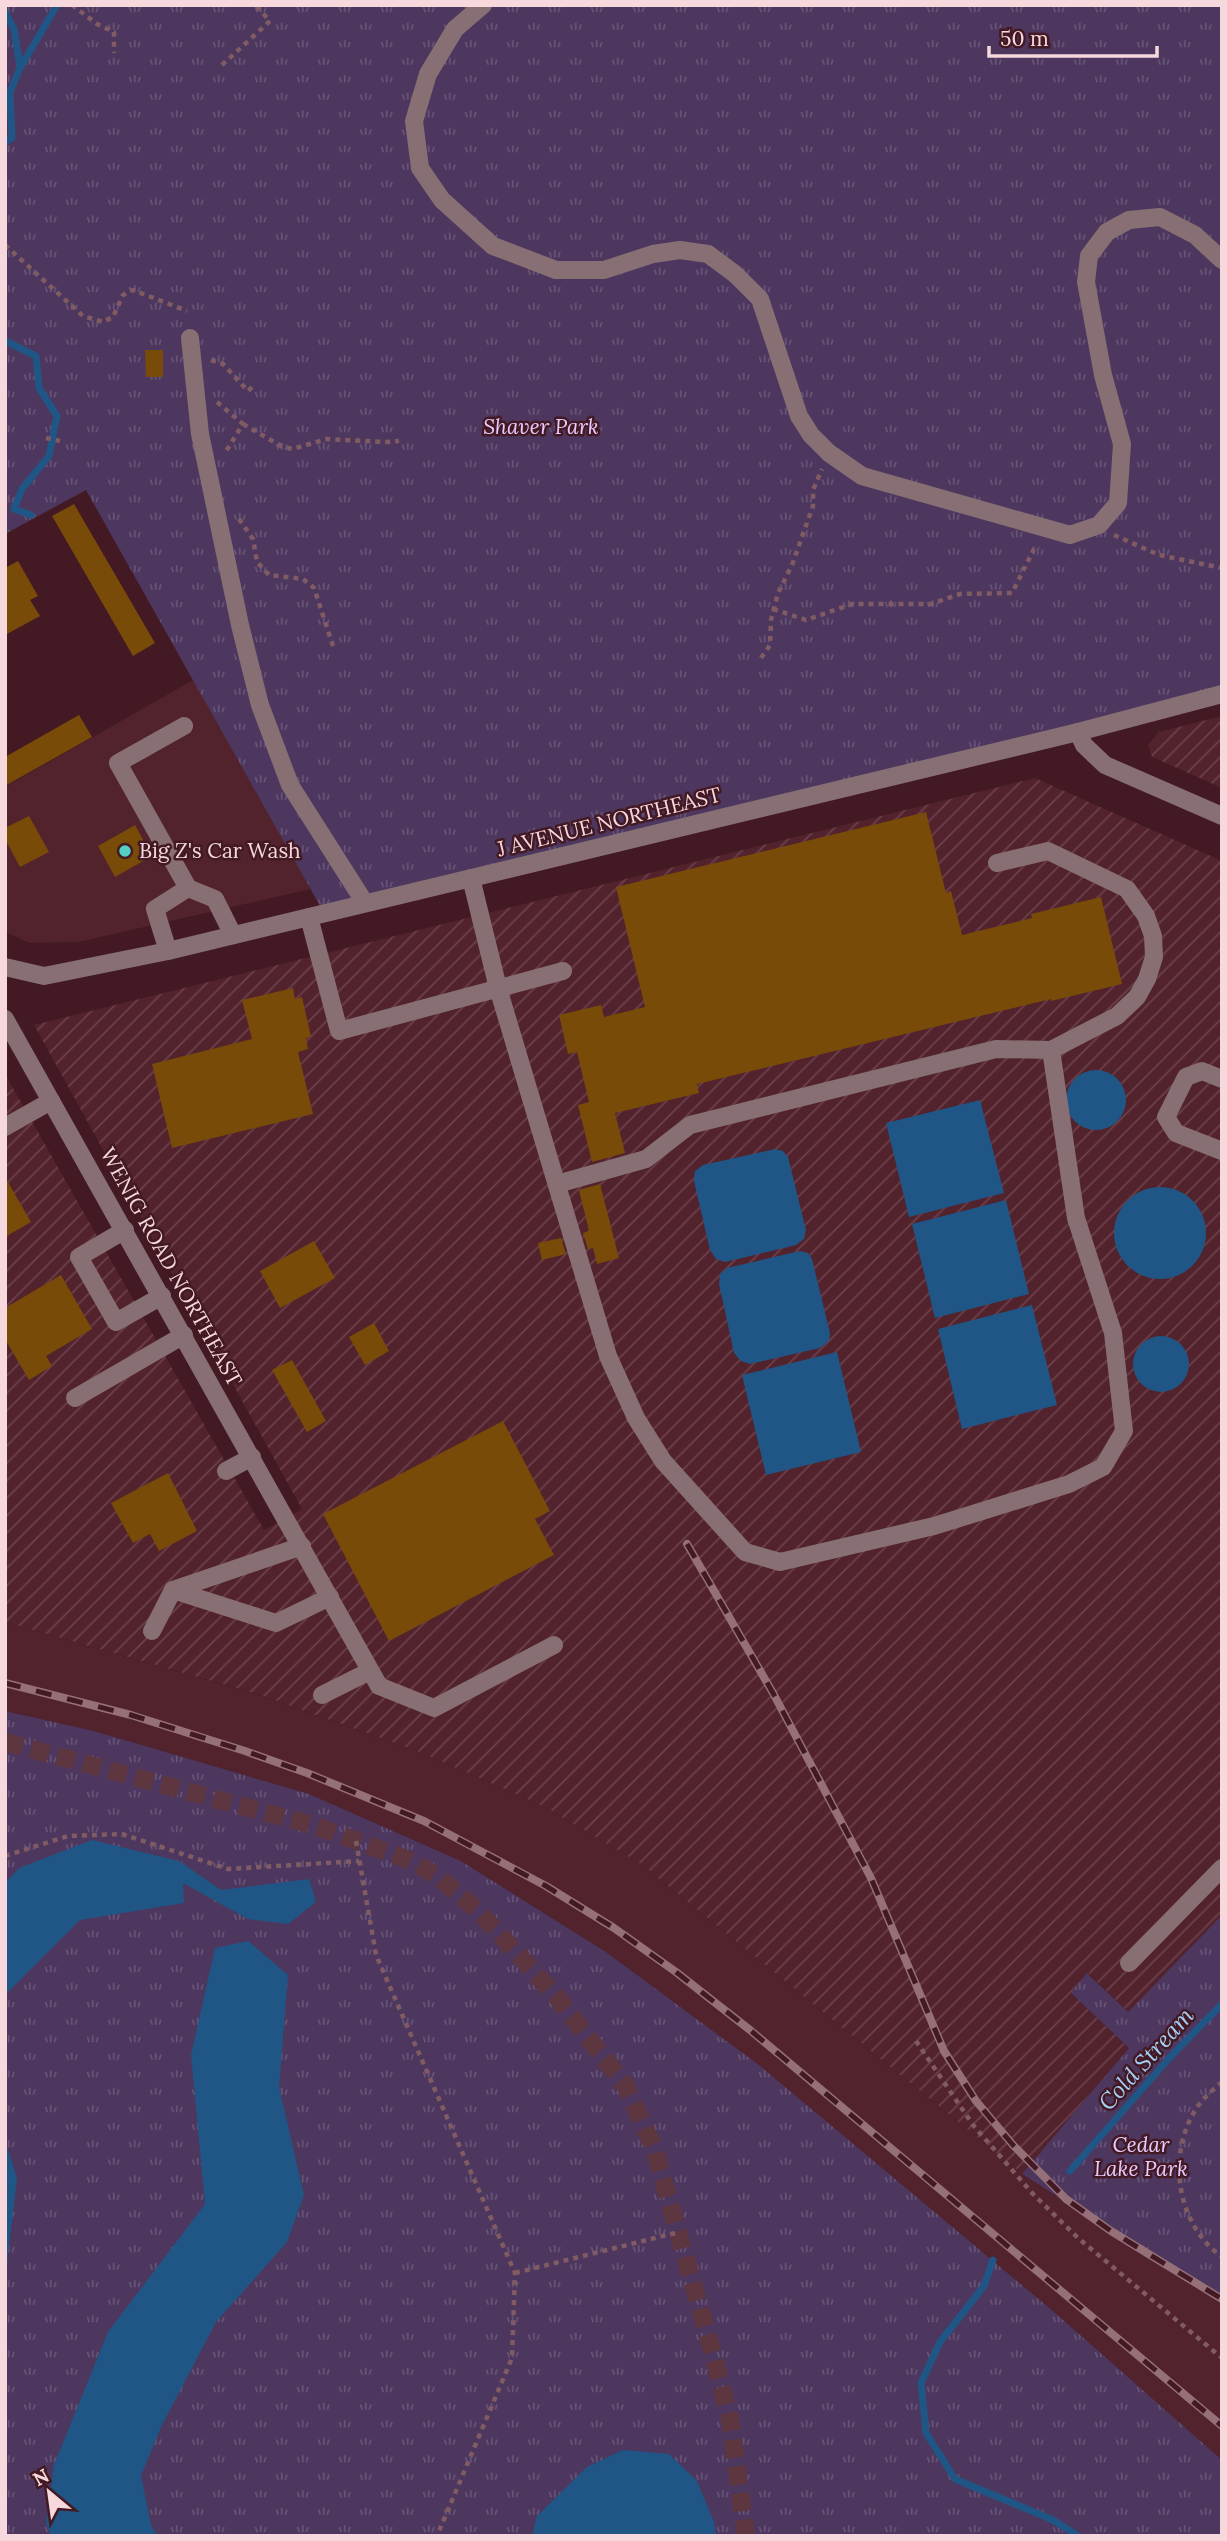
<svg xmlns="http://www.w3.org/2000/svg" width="1227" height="2541" font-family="Lora,serif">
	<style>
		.built { fill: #52222d }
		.industrial { fill: url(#industrial-furrows) }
		.park { fill: url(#park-tufts) }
		.water { fill: #205685 }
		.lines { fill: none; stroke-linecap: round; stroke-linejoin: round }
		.stream { stroke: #205685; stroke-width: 7 }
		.building { fill: #794b09 }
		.minor-tunnel { stroke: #5e363f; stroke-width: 18; stroke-dasharray: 18 9; stroke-linecap: butt }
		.path { stroke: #815b63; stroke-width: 4.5; stroke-dasharray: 5 5; stroke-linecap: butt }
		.minor { stroke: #876f73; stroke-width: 18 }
		.rail-casing { stroke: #957078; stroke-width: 8 }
		.rail { stroke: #431923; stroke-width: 5; stroke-dasharray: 16; stroke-linecap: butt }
		.poi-dot { fill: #55cec4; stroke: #431923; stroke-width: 2.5 }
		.labels { text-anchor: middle; stroke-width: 5; stroke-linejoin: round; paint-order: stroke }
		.park-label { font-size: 21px; font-style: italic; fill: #e6cbff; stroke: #431923 }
		.street-label { font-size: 21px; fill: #f6d8dd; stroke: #431923 }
		.poi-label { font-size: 21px; fill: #f6d8dd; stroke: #431923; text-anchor: start }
		.water-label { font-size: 23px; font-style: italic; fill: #a3cff9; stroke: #431923 }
	</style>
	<defs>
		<pattern id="industrial-furrows" width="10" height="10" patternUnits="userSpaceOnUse" patternTransform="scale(1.75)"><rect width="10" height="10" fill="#52222d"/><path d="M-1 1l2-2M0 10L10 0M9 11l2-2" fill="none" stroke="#6c414b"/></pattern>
		<pattern id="park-tufts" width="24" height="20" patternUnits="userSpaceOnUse" patternTransform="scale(1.75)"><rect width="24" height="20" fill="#4d375f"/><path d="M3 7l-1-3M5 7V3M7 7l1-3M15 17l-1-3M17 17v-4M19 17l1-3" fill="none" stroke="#675376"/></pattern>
	</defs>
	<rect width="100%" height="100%" fill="#431923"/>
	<!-- built -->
	<g class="built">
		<polygon points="193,680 311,889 79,942 30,943 5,932 5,787"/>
		<polygon points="5,1622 256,1694 417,1751 545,1807 641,1864 1022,2174 1222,2300 1222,2460 1053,2311 759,2065 606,1952 461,1861 309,1794 94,1731 5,1711"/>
	</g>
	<!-- industrial -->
	<g class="industrial">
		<polygon points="1222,716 1222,788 1152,757 1148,745 1159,732"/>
		<polygon points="1035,778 1222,861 1222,1915 1128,2012 1088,1973 1071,1993 1129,2048 1022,2174 641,1864 545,1807 417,1751 257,1694 5,1622 5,1074 264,1530 302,1509 34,1025"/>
	</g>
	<!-- park -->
	<g class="park">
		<polygon points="5,5 1222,5 1222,694 324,913 86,490 5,534"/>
		<polygon points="5,1711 94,1731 309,1794 461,1861 606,1952 759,2065 1053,2311 1222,2460 1222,2536 5,2536"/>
		<polygon points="1222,1915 1222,2300 1022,2174 1129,2048 1071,1993 1087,1973 1128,2012"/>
	</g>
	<!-- water -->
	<g class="water">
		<circle cx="1096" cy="1100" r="30"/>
		<polygon points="980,1100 1004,1193 909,1217 886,1123"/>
		<polygon points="775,1149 783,1151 788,1157 806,1230 804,1239 796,1245 725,1262 716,1259 710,1250 694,1181 695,1171 703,1165"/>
		<circle cx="1160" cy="1233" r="46"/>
		<polygon points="1006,1200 1029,1294 935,1318 912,1224"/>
		<polygon points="800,1251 808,1253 812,1259 830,1333 829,1341 820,1348 750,1364 741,1361 734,1353 719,1284 720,1274 727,1268"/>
		<polygon points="1032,1305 1057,1405 962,1429 938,1329"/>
		<circle cx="1161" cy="1364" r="28"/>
		<polygon points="837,1352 861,1452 766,1475 742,1375"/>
		<polygon points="92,1840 179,1861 221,1890 309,1879 316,1902 288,1924 248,1919 183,1883 184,1903 80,1920 5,1995 5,1883 19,1868"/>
		<polygon points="248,1941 288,1975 279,2087 304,2195 287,2242 216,2322 161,2427 141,2476 151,2525 157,2536 51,2536 46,2524 54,2465 108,2332 205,2204 191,2055 215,1948"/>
		<polygon points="5,2140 17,2178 5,2281"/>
		<polygon points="623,2450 669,2454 697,2481 714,2522 716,2536 532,2536 537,2516 587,2467"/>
	</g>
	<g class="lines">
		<!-- stream -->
		<g class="stream">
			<polyline points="5,12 14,29 20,68 10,92 12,138 5,142"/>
			<polyline points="20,68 57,5"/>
			<polyline points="5,341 36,356 39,388 57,416 49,456 22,489 14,509 31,515"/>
			<polyline points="1070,2171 1172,2055 1222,2004"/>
			<polyline points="993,2260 984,2286 940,2342 921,2383 926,2433 955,2479 1053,2520 1078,2536"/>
		</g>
	</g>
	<!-- building -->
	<g class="building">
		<polygon points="145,350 163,350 163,377 146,377"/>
		<polygon points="74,504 155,643 133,656 52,516"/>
		<polygon points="18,561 38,596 30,600 40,616 5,635 5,568"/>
		<polygon points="79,715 92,737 5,786 5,757"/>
		<polygon points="926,812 946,893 951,891 962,935 1032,918 1031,914 1101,897 1122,984 1051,1001 1051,999 697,1084 699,1093 615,1113 625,1153 592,1162 578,1105 589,1102 577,1052 568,1054 559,1015 601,1005 604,1017 645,1007 616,887"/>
		<polygon points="29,816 49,852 20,867 5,839 5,828"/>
		<polygon points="135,825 152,856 115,877 98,846"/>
		<polygon points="293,988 295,999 302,997 311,1037 306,1038 308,1049 298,1052 313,1114 172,1148 152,1064 252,1039 242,1000"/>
		<polygon points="5,1177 31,1222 5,1237"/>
		<polygon points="600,1184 619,1258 597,1264 593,1248 588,1249 583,1233 589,1231 579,1190"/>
		<polygon points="561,1238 566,1254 542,1260 538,1243"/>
		<polygon points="314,1241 335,1278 280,1308 260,1271"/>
		<polygon points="61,1275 92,1329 46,1356 52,1366 29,1380 5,1339 5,1308"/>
		<polygon points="374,1323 389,1351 365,1365 349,1337"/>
		<polygon points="292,1360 326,1421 307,1432 272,1370"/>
		<polygon points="503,1421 550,1511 535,1519 554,1555 389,1641 323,1514"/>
		<polygon points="168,1473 197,1531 159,1551 150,1534 133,1543 111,1503"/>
	</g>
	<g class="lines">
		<!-- minor-tunnel -->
		<polyline class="minor-tunnel" points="5,1742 312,1825 404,1858 435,1874 478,1911 556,1996 625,2085 654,2148 713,2354 730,2419 746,2536"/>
		<!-- path -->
		<g class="path">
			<polyline points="72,5 97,24 114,32 114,53"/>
			<polyline points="222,65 270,21 255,5"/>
			<polyline points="5,245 83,316 103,322 113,317 123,295 133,290 187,311"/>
			<polyline points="211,360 223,364 248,391 254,385"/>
			<polyline points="217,402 243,424 225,453"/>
			<polyline points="243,424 281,446 292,449 327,439 386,442 399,441"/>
			<polyline points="46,438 60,441"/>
			<polyline points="239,519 253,539 257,562 269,575 303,579 314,588 334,649"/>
			<polyline points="1114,535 1159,555 1222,568"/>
			<polyline points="773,609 806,620 852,604 931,604 960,594 1012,593 1034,549 1040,548"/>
			<polyline points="761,658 770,645 771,620 778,593 792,565 813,506 813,490 822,469"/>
			<polyline points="356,1841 376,1955 515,2273 512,2358 437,2536"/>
			<polyline points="5,1856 68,1836 122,1834 228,1869 359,1861"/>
			<polyline points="916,2041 973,2125 1033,2194 1078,2238 1222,2358"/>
			<path d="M1222,2082c-9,8 -20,17 -26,27 -30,47 -19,116 26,148"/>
			<polyline points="515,2273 679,2232"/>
		</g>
		<!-- minor -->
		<g class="minor">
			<polyline points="483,5 455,29 428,74 414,121 420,168 442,200 493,246 556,270 604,270 653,254 680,250 708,254 735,274 760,299 799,416 811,435 829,453 862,476 1070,535 1099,525 1118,503 1122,444 1103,375 1086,282 1089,256 1107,232 1129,220 1160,217 1195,235 1222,260"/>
			<polyline points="190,338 200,434 240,625 260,705 290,785 365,903"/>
			<polyline points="184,726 118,763 188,888 215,899 233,935"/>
			<polyline points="1078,732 1084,745 1105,765 1222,816"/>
			<polyline points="471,878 498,988 608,1356 636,1418 663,1461 745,1552 780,1562 934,1526 1069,1484 1103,1467 1124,1431 1113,1333 1076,1218 1051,1050 1117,1016 1137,997 1147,979 1154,957 1153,936 1146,916 1127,889 1048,851 997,863"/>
			<polyline points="309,917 339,1031 563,971"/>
			<polyline points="168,951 155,909 188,888"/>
			<polyline points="5,967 44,976 168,951 1078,732 1222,694"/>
			<polyline points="5,1019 379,1686 434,1708 554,1645"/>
			<polyline points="1222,1079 1202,1071 1186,1077 1166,1117 1176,1133 1222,1151"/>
			<polyline points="5,1127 51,1101"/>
			<polyline points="557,1184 646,1159 690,1125 996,1049 1051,1050"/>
			<polyline points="125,1230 79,1257 116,1322 162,1296"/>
			<polyline points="75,1398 184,1335"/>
			<polyline points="226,1471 252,1457"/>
			<polyline points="173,1590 276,1623 330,1597"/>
			<polyline points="152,1631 173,1590 302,1546"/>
			<polyline points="322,1695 370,1671"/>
			<polyline points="1129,1963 1222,1868"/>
		</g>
		<defs>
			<g id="rail">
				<polyline points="687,1544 773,1693 871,1878 944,2051 976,2101 1013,2145 1066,2199 1111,2231 1222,2299"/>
				<polyline points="5,1683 131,1715 245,1751 307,1773 424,1821 546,1886 614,1928 676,1972 750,2030 1222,2426"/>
			</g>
		</defs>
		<!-- rail casing -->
		<use href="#rail" class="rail-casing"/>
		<!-- rail -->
		<use href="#rail" class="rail"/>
	</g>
	<!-- markers -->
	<circle class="poi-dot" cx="125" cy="851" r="7"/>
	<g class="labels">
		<!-- park labels -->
		<g class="park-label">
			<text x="541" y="434">Shaver Park</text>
			<text x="1141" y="2152">Cedar<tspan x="1141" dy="24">Lake Park</tspan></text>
		</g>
		<!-- street labels -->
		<g class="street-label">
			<text transform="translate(609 822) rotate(-14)" y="7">J AVENUE NORTHEAST</text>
			<text transform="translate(171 1267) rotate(61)" y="7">WENIG ROAD NORTHEAST</text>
		</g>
		<!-- poi labels -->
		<g class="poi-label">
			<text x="139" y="858">Big Z's Car Wash</text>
		</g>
		<!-- water labels -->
		<g class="water-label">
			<text transform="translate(1146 2059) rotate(-48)" y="8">Cold Stream</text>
		</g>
	</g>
	<!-- border -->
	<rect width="1227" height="2541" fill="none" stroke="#f6d8dd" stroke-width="14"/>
	<!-- north arrow -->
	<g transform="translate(49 2492) rotate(331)" stroke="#431923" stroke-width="5" paint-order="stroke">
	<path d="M0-5L12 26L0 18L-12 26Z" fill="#f6d8dd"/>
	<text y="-10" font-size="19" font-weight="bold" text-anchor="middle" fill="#f6d8dd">N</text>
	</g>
	<!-- scale -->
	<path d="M989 46v10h168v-10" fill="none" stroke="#f6d8dd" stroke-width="3.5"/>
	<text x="1000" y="46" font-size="21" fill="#f6d8dd" stroke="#431923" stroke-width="5" paint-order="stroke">50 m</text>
</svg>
